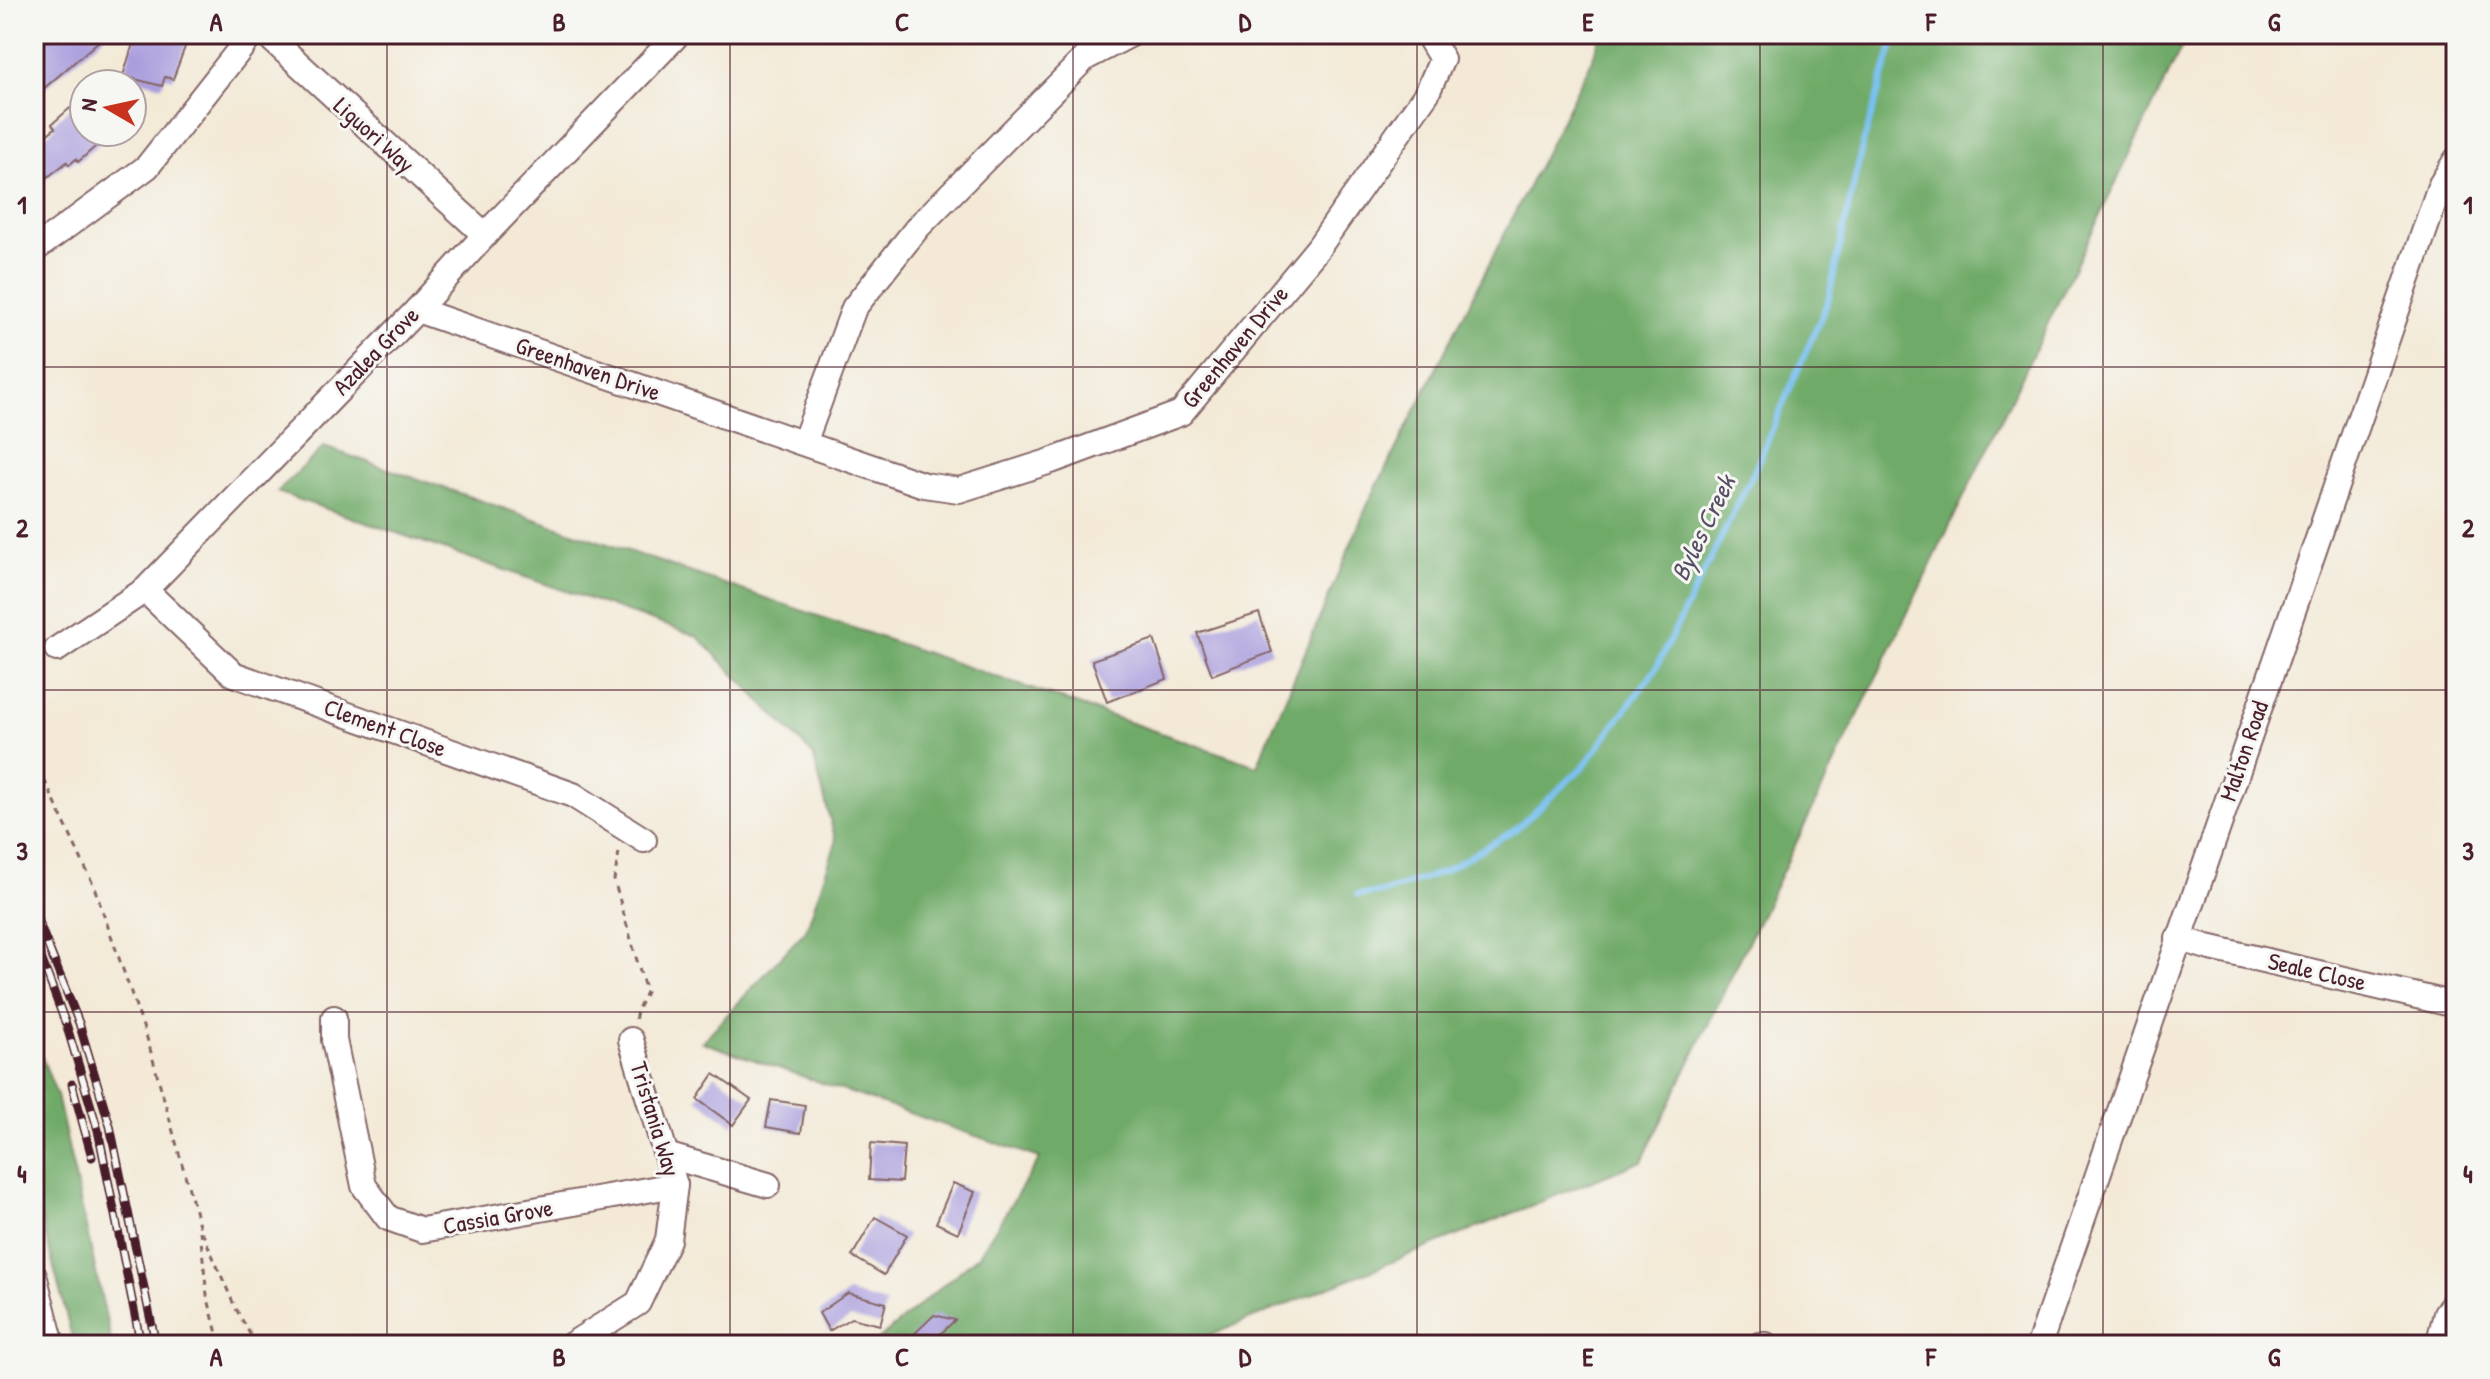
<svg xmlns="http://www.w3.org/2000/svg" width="2490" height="1379" font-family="'Patrick Hand',sans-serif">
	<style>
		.forest { fill: #6faa68; stroke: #5c644a; stroke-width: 2 }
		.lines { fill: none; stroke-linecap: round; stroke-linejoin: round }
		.stream { stroke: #78c0f0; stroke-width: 6 }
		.building { fill: #a89bdd }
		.minor-casing { stroke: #856667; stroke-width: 28 }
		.path { stroke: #856667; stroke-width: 3; stroke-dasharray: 6 6; stroke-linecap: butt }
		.minor { stroke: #fff; stroke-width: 24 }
		.rail-casing { stroke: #4a1f2b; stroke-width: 9 }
		.rail { stroke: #f6f6f2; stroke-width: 6; stroke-dasharray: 18; stroke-linecap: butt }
		.grid { fill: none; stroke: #4a1f2b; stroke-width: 2; stroke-opacity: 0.55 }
		.labels { text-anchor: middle; stroke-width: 6; stroke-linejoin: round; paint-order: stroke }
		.street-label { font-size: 24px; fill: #4a1f2b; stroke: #f6f6f2 }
		.water-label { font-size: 26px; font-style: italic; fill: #584f66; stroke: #f6f6f2 }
		.neatline { fill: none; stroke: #4a1f2b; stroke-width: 3 }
		.grid-label { font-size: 26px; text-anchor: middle; font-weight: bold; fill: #4a1f2b }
	</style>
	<rect width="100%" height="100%" fill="#f6f6f2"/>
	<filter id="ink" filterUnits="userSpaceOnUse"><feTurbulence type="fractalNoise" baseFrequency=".0125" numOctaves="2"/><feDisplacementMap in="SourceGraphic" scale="16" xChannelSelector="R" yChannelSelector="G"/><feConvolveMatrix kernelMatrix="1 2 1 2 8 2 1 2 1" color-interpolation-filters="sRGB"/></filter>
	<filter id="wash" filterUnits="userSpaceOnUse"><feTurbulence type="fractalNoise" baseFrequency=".006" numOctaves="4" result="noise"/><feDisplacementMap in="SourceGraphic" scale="32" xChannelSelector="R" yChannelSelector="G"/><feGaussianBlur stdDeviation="1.8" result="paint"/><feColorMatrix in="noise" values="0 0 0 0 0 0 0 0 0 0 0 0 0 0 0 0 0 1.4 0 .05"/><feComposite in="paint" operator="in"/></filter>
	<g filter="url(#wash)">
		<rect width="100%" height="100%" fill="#f3e9d6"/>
		<!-- forest -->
		<g class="forest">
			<polygon points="1601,34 2188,34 1642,1161 1186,1345 872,1345 979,1255 1040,1158 702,1042 806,930 836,842 813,755 697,636 277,492 324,447 1257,766 1367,506 1592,60"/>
			<polygon points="34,1037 57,1096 112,1345 74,1345 34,1191"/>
		</g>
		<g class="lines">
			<!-- stream -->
			<polyline class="stream" points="1357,895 1385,892 1445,871 1516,829 1584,766 1655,670 1751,478 1828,301 1862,147 1896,34"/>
		</g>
		<g id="blocks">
			<!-- building -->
			<g class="building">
				<polygon points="34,34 107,34 34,97"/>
				<polygon points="136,34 182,34 181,37 188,39 173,79 165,77 162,86 123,76"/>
				<polygon points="84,100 84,132 112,132 78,162 76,159 69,165 67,162 34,188 34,145 55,128 52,124 70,108 73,111"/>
				<polygon points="1259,613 1272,652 1212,675 1197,633"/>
				<polygon points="1154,639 1167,679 1107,702 1092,660"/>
				<polygon points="714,1074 751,1100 733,1125 697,1099"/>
				<polygon points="771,1100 805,1105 801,1133 766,1127"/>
				<polygon points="871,1143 904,1146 901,1182 869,1180"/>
				<polygon points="953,1183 975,1192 958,1233 936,1223"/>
				<polygon points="875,1217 907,1235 884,1275 852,1256"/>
				<polygon points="848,1293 886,1303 880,1325 851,1318 829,1331 819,1313"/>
				<polygon points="934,1315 955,1320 929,1345 921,1345 912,1336"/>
			</g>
		</g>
	</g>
	<g filter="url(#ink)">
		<use href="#blocks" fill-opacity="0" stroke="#856667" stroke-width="2"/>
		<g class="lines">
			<defs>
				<g id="minor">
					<polyline points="266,34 485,235"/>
					<polyline points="34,250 147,167 252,34"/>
					<polyline points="417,310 924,485 959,490 1051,461 1181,413 1318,248 1427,93 1442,59 1427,34"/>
					<polyline points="804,443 854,308 918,227 1085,58 1131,34"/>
					<polyline points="145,590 233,674 573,795 644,840"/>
					<polyline points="57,649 145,590 417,310 485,235 678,34"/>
					<polyline points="2178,938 2207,947 2456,1005"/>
					<polyline points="334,1018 334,1040 364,1186 388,1218 422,1230 675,1185"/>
					<polyline points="666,1155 768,1185"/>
					<polyline points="34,1275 52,1345"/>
					<polyline points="571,1345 638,1303 668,1240 675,1185 631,1040"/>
					<polyline points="1760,1345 1766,1345"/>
					<polyline points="2039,1345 2440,186 2456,160"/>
					<polyline points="2438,1345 2446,1314 2455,1300"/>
				</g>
			</defs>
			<!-- minor casing -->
			<use href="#minor" class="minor-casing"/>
			<!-- path -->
			<g class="path">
				<polyline points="34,758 93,884 147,1038 199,1225 235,1307 256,1345"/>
				<polyline points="619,852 614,880 646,992 637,1011 635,1021"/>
				<polyline points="200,1231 207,1295 220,1345"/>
			</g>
			<!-- minor -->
			<use href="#minor" class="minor"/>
			<defs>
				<g id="rail">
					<polyline points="34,911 79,1023 110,1126 156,1345"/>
					<polyline points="34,939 67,1027 98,1130 141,1345"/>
					<polyline points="72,1084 92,1157"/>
				</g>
			</defs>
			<!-- rail casing -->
			<use href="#rail" class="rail-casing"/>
			<!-- rail -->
			<use href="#rail" class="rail"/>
		</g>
	</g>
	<!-- grid -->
	<path class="grid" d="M387,34v1311M730,34v1311M1073,34v1311M1417,34v1311M1760,34v1311M2103,34v1311M34,367h2422M34,690h2422M34,1012h2422"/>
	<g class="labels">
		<!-- street labels -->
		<g class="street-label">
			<text transform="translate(374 135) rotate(42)" y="8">Liguori Way</text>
			<text transform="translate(1235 347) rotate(-50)" y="8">Greenhaven Drive</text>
			<text transform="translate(376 351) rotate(-46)" y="8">Azalea Grove</text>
			<text transform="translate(588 369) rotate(19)" y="8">Greenhaven Drive</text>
			<text transform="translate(385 728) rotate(20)" y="8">Clement Close</text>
			<text transform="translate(2244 751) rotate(-71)" y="8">Malton Road</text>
			<text transform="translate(2317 972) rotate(13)" y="8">Seale Close</text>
			<text transform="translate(655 1119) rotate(73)" y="8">Tristania Way</text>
			<text transform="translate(498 1217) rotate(-10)" y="8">Cassia Grove</text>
		</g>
		<!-- water labels -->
		<g class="water-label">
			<text transform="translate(1703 528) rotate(-64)" y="9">Byles Creek</text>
		</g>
	</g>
	<!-- margin -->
	<rect width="2490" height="1379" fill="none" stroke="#f6f6f2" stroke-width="88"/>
	<!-- north arrow -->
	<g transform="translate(108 108) rotate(279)"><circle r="38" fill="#f6f6f2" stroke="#b1a0a2" stroke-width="2"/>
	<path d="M0-6L14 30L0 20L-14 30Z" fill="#c8321e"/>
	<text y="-12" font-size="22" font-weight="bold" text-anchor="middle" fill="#4a1f2b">N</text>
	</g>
	<rect x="44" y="44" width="2402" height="1291" class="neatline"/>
	<g class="grid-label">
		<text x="216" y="31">A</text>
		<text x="559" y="31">B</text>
		<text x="902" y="31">C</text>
		<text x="1245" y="31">D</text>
		<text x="1588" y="31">E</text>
		<text x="1931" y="31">F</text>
		<text x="2274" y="31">G</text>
		<text x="22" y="214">1</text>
		<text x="2468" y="214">1</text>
		<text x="22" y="537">2</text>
		<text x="2468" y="537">2</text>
		<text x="22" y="860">3</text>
		<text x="2468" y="860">3</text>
		<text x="22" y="1183">4</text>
		<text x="2468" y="1183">4</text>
		<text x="216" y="1366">A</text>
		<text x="559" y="1366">B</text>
		<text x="902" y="1366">C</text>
		<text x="1245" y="1366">D</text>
		<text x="1588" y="1366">E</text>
		<text x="1931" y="1366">F</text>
		<text x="2274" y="1366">G</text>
	</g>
</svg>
